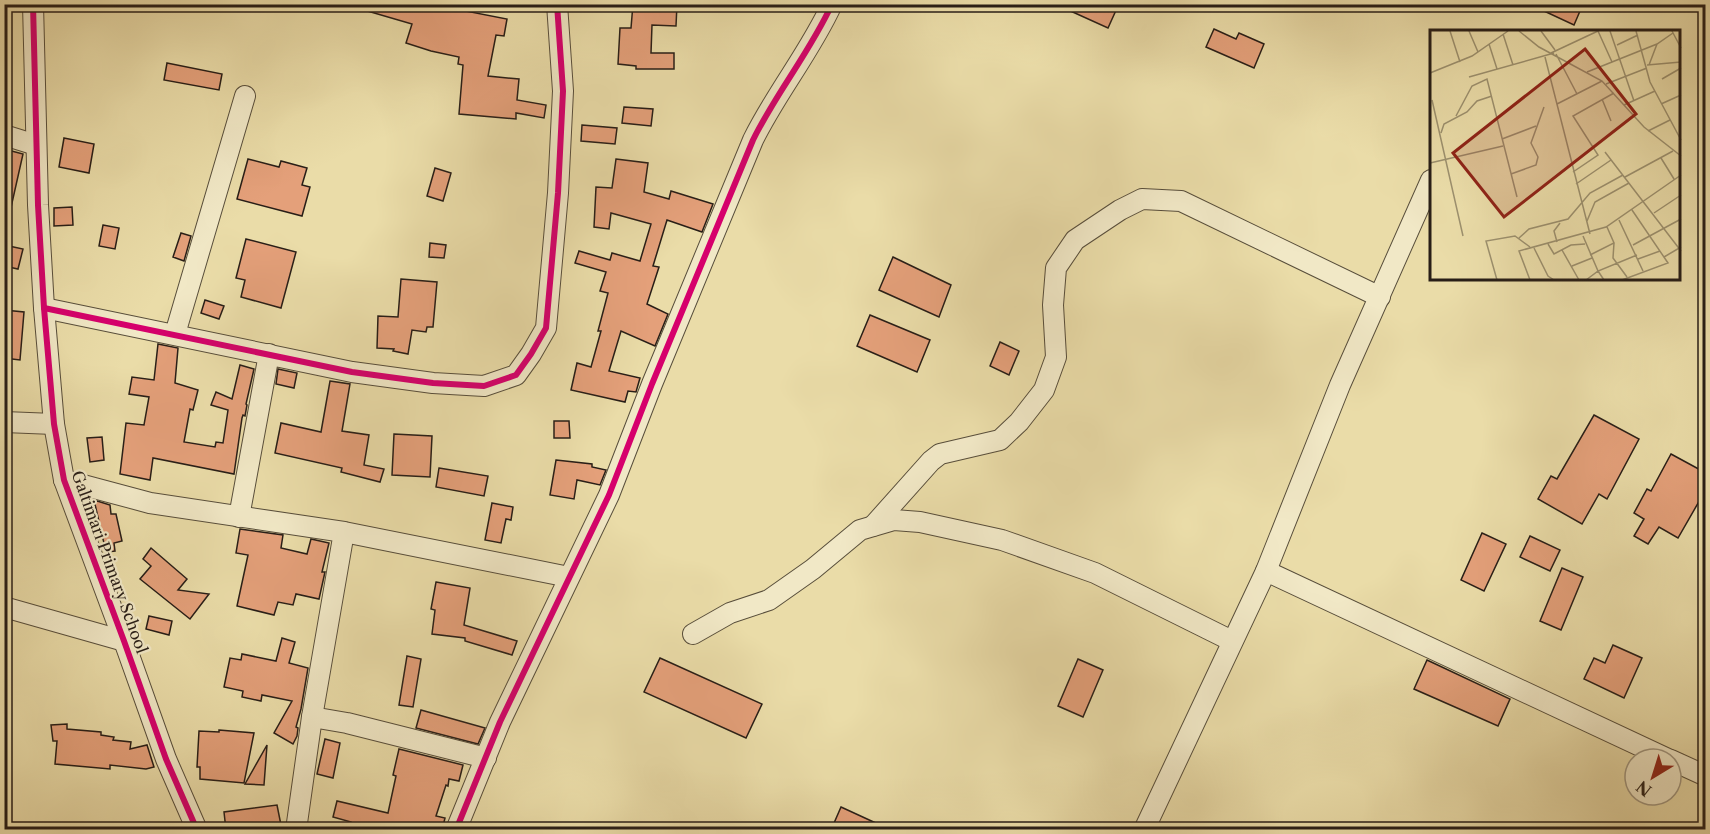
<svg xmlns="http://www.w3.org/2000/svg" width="1710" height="834" font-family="'Libre Caslon Text',serif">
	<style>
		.building { fill: #e4a07a; stroke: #281e17; stroke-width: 1.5 }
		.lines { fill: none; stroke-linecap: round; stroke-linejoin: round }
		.minor-casing { stroke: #584e3b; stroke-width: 22 }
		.minor { stroke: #f1e8c6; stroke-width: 20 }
		.cycleway-casing { stroke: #f1e8c6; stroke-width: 10 }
		.cycleway { stroke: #d6006c; stroke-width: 6 }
		.labels { text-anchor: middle; stroke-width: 4.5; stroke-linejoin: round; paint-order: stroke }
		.street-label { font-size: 16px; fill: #281e17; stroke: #f1e8c6 }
		.inset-road { fill: none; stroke: #9c906e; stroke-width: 1.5 }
		.view { fill: #8f2418; fill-opacity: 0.15; stroke: #8f2418; stroke-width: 3 }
		.inset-edge { fill: none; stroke: #281e17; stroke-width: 3 }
	</style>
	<rect width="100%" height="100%" fill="#eadca8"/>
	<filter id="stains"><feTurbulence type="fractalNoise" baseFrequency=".00333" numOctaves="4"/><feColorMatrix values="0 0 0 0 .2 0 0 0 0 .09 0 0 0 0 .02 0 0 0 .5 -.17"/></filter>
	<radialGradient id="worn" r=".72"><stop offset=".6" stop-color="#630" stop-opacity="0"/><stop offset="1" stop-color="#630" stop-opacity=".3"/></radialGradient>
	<!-- building -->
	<g class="building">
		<polygon points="358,4 446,4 445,7 507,19 504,36 496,35 488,76 519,79 517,100 546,105 544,118 516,113 516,119 459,114 463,65 458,64 459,57 431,51 406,43 412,24 357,8"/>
		<polygon points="633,4 677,4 676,26 652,25 651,53 674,53 674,69 636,69 636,66 618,64 620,28 631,28"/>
		<polygon points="1055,4 1110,4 1117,8 1108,28"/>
		<polygon points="1529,4 1583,4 1574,25"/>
		<polygon points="1214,29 1236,39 1239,33 1264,44 1254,68 1206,47"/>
		<polygon points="167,63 222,74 219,90 164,80"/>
		<polygon points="624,107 653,109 651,126 622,123"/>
		<polygon points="582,125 617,128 615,144 581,141"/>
		<polygon points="64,138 94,144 89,173 59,167"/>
		<polygon points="4,149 23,154 10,212 4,211"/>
		<polygon points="248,159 279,167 281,161 307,168 302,185 310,187 302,216 237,199"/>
		<polygon points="616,159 648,163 644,192 669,199 671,191 713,204 702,232 667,220 653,266 659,267 647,304 668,314 655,346 621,331 609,371 640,378 636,392 628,391 625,402 571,390 577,363 591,367 601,331 598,331 608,293 600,291 606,272 575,263 579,251 610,260 612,253 640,261 651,224 611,213 609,229 594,227 596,187 612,188"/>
		<polygon points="435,168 451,173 443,201 427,196"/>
		<polygon points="72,207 73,225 54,226 54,208"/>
		<polygon points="103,225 119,228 115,249 99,246"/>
		<polygon points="181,233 191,236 184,261 173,257"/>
		<polygon points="246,239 296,252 281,308 241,297 245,280 236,278"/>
		<polygon points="430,243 446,245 444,258 429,257"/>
		<polygon points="9,246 23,249 18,269 4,266 4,248 9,249"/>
		<polygon points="893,257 951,285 939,317 879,290"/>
		<polygon points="401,279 437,282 433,327 427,327 426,332 412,330 408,354 393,351 394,349 377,348 378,316 398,317"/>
		<polygon points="205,300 224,306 219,319 201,313"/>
		<polygon points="4,310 24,312 20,360 4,358"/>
		<polygon points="870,315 930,340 917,372 857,346"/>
		<polygon points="1000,342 1019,351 1009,375 990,366"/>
		<polygon points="158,344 178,348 175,383 198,390 193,410 190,409 184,442 215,447 216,442 223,443 228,410 211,405 216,392 232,399 240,365 254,369 246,404 247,405 245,416 243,415 242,418 234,474 153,458 150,480 120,474 126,423 144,425 149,397 129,394 132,377 154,380"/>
		<polygon points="278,369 297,373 294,388 276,384"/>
		<polygon points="330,381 350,384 342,431 369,435 364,465 384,469 380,482 341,472 342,468 275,453 281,423 321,432"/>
		<polygon points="1594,415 1639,439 1607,499 1599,494 1582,524 1538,499 1551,476 1557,479"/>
		<polygon points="554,421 569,421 570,438 554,438"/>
		<polygon points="394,434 432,436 430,477 392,475"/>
		<polygon points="102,437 104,460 90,462 87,438"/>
		<polygon points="1671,454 1706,473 1706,500 1701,498 1678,538 1659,527 1648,544 1634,536 1644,519 1634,513 1647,489 1651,491"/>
		<polygon points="556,460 592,464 592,467 606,470 600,485 577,480 574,499 550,495"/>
		<polygon points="439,468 488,476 484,496 436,487"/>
		<polygon points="94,500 110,505 111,514 116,514 122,541 114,543 115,551 106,552"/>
		<polygon points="492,503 513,507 511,520 506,519 501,543 485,540"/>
		<polygon points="240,529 283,535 281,548 307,554 311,539 329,543 322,572 325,572 319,599 296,594 293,605 278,602 274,615 237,606 248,555 236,553"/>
		<polygon points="1482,533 1506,544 1484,591 1461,580"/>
		<polygon points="1530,536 1560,550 1550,571 1520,557"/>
		<polygon points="151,548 187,579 178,590 209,594 190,619 140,579 151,566 143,559"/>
		<polygon points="1562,568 1583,577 1561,630 1540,621"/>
		<polygon points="436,582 470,588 464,625 517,641 512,655 465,641 465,638 432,634 435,610 431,609"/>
		<polygon points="149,616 172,621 169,635 146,629"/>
		<polygon points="282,638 295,642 289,663 308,668 301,709 296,727 298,728 297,736 293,744 274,733 292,701 262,695 261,701 242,697 243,691 224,687 230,658 241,660 242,654 276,661"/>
		<polygon points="1613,645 1642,658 1624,698 1584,679 1594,658 1605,663"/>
		<polygon points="407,656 421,659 413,707 399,705"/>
		<polygon points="660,658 762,704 746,738 644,692"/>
		<polygon points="1078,659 1103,670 1083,717 1058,706"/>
		<polygon points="1427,660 1510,699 1498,726 1414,689"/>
		<polygon points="421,710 485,728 478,744 416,728"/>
		<polygon points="67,724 67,729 101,732 101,735 114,737 113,740 131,742 130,749 147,745 154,767 146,769 110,765 110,769 55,764 57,741 53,741 51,725"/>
		<polygon points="219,730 254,733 244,783 200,779 200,767 197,767 199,731 219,732"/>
		<polygon points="325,739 340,743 333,778 317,774"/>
		<polygon points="267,745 264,785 245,784"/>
		<polygon points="399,749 463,765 459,781 449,779 448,786 446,785 436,816 445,818 442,830 349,830 351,822 333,817 337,801 388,813 396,776 393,775"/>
		<polygon points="277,805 282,830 226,830 224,812"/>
		<polygon points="841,807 891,830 831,830"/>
	</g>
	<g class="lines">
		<defs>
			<g id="minor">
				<polyline points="33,4 38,205 44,308 54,424 64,480 124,641 166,759 197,830"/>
				<polyline points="4,135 36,145"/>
				<polyline points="44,308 352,372 433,383 484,386 516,375 531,354 546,328 558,193 563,91 557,4"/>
				<polyline points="175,334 245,96"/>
				<polyline points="4,422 54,424"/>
				<polyline points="64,480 150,503 344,532 569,577"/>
				<polyline points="239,517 269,354"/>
				<polyline points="873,526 931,461 940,454 1000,440 1019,422 1044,390 1056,357 1053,305 1056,268 1075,240 1120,210 1142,199 1181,201 1380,297"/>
				<polyline points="1266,571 1668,759"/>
				<polyline points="4,607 124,641"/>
				<polyline points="693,634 730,613 769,600 813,569 860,530 894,520 920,522 1002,540 1095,573 1232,641"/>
				<polyline points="312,717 347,723 486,758"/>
				<polyline points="1671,760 1706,776"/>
				<polyline points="296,830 312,717 344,532"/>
				<path d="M456,830l44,-108 109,-227 43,-111 101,-244c23,-47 57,-88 79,-136"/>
				<polyline points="1144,830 1266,571 1340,385 1431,180"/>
			</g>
		</defs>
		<!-- minor casing -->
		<use href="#minor" class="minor-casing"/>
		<!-- minor -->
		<use href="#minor" class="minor"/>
		<defs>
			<g id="cycleway">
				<polyline points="33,4 38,205 44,308 54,424 64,480 124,641 166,759 197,830"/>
				<polyline points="44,308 352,372 433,383 484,386 516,375 531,354 546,328 558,193 563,91 557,4"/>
				<path d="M456,830l44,-108 109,-227 43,-111 101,-244c23,-47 57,-88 79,-136"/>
			</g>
		</defs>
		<!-- cycleway casing -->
		<use href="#cycleway" class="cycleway-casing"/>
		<!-- cycleway -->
		<use href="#cycleway" class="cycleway"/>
	</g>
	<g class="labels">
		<!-- street labels -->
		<g class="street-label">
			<text transform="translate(110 562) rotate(70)" y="6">Galtimari Primary School</text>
		</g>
	</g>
	<!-- overview -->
	<g transform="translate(1430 30)">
		<rect width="250" height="250" fill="#eadca8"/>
		<path class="inset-road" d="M20,1l10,31M39,1l9,21M89,1l20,16 63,34 42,46 37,29M111,1l14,19M168,1l14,31M180,1l24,70M206,1l14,51 31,58M242,1l9,17M73,4l10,31M59,14l8,25M187,15l21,-10M121,23l47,-22M126,24l21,40M115,27l45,177M217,35l34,-3M219,35l8,-21M157,42l70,-28 16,-11M0,43l42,-17 36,-25M39,47l85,-24M232,49l19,-11M176,54l41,-16M172,69l9,22M2,70l31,136M127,74l45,-23M231,74l20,-9M194,75l31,-14M26,86l16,-30 15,-7 30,118M218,101l22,-11M11,103l3,-9 23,-12 10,-11 15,-5M72,109l34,-13M175,122l76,99M231,128l13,21M0,133l73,-17M143,142l25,-17 -25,-39 41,-23M81,144l25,-9 2,-8 -7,-14 13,-36M195,147l48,-26M146,154l35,-24M224,183l27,-18M189,190l24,51M157,191l8,-19 34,-19M153,206l15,35 -12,9M89,208l10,-9 39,-10 22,-26 33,-18M127,212l-3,-11 6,-8M184,213l-1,15 14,19M118,214l6,10 17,-9 14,-1M203,215l48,-26M104,218l14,28 6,4M132,220l17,30M160,225l24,-12 -7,-16M234,227l17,-10M208,229l22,-8M142,236l20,-8M67,250l-11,-39 29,-5 15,11M100,250l-11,-29 87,-24 75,-52M174,250l-6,-9 39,-16M192,250l46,-17 -36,-53"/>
		<path class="view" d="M155,19l51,65 -132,103 -51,-64z"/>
		<rect width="250" height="250" class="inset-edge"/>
	</g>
	<!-- margin -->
	<rect width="1710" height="834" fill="none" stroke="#eadca8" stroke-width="24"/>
	<rect x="6" y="6" width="1698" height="822" fill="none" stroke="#281e17" stroke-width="3"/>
	<rect x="12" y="12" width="1686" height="810" fill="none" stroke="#281e17" stroke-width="1.5"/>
	<!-- north arrow -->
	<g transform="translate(1653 777) rotate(218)"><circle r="28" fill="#f1e8c6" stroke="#a19780" stroke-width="1.5"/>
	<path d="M0-4.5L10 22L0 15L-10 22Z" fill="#8f2418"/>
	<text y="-9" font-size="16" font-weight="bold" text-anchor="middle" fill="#281e17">N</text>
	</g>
	<rect width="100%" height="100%" filter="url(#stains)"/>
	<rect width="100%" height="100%" fill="url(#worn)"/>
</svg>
